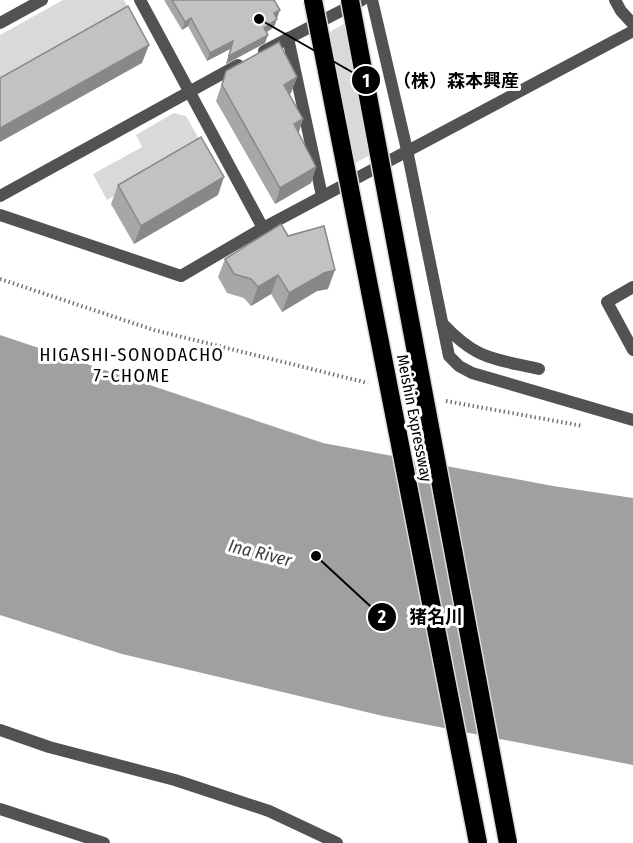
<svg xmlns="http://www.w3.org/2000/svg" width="633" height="843" font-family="'Fira Sans Condensed','Noto Sans JP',sans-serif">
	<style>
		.green { fill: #d9d9d9 }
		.water { fill: #a0a0a0 }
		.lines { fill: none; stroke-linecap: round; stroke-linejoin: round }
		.path { stroke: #747474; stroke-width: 4; stroke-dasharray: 1.5 3; stroke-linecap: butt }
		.service { stroke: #525252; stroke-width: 12 }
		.minor { stroke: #525252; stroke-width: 12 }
		.motorway-bridge-casing { stroke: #dbdbdb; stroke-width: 21; stroke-linecap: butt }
		.motorway-bridge { stroke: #000; stroke-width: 18 }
		.wall { fill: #a7a7a7 }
		.shaded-wall { fill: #888 }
		.building { fill: #c2c2c2; stroke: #888; stroke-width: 1.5 }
		.labels { text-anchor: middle; stroke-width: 6; stroke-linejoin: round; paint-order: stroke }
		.street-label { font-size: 16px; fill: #000; stroke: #fff }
		.neighbourhood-label { font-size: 18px; letter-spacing: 1.5px; fill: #000; stroke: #fff }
		.water-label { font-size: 18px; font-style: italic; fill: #414141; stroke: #fff }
		.leader { fill: none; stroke: #000; stroke-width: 2 }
		.callout-dot { fill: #000; stroke: #fff; stroke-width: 2 }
		.mark-label { font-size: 18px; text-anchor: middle; font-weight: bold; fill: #fff }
		.callout-label { font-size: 18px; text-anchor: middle; font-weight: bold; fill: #000; stroke: #fff; stroke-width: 6; stroke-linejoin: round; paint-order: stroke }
	</style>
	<rect width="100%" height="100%" fill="#fff"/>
	<!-- green -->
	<g class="green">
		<polygon points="63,0 124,0 132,15 0,88 0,35"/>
		<polygon points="361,14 387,146 340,171 314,41"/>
		<polygon points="174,113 186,116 203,146 107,200 93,174 142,147 136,135"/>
	</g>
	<!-- water -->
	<polygon class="water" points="0,335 323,443 553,486 633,498 633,765 383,716 122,654 0,615"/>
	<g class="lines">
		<!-- path -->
		<g class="path">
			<polyline points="0,279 154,330 368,383"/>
			<polyline points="446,401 583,426"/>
		</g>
		<!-- service -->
		<g class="service">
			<polyline points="0,730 49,747 175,780 269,811 337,843"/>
			<polyline points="0,809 104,843"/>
		</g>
		<!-- minor -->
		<g class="minor">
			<polyline points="140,0 263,228"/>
			<polyline points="372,0 407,150 449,356 459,366 472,373 633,420"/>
			<polyline points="615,0 621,11 633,24"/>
			<polyline points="0,23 42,0"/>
			<polyline points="288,38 322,196"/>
			<polyline points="264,51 362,0"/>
			<polyline points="0,196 238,65"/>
			<polyline points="0,215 181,276 263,228 633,31"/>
			<polyline points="633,287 607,302 633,350"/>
			<path d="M442,323c35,37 49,35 97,46"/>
		</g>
		<defs>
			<g id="motorway-bridge">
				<polyline points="313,0 478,843"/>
				<polyline points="350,0 508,843"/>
			</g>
		</defs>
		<!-- motorway-bridge casing -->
		<use href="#motorway-bridge" class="motorway-bridge-casing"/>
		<!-- motorway-bridge -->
		<use href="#motorway-bridge" class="motorway-bridge"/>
	</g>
	<!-- wall -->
	<g class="wall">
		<polygon points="164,0 274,0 277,18 274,27 267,32 265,43 226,64 230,49 207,61 188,26 182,30"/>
		<polygon points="226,71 297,77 291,93 289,94 303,119 298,133 316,167 311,183 275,204 216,101"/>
		<polygon points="118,185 218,195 134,244 111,204"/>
		<polygon points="288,236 328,289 317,291 282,312 271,294 251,306 244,298 227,293 218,277 225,259"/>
	</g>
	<!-- shaded-wall -->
	<g class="shaded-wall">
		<polygon points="280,10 277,18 274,13"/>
		<polygon points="191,18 188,26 182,30 185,22"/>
		<polygon points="277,19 274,27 261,36 264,28"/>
		<polygon points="268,35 265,43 226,64 229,56"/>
		<polygon points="233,41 230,49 207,61 210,53"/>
		<polygon points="149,45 142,63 0,142 0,128"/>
		<polygon points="297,77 291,93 278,100 284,85"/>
		<polygon points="303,119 298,135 294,124"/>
		<polygon points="316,167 311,183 275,204 280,188"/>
		<polygon points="224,177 218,195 134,244 141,226"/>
		<polygon points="335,270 328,289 317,291 282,312 289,293 324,273"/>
		<polygon points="278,275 271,294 251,306 258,287"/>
	</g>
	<!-- building -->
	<g class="building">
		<polygon points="172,0 274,0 280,10 274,13 277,19 264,28 268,35 229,56 233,41 210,53 191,18 185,22"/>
		<polygon points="128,6 149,45 0,128 0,78"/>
		<polygon points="279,42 297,77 284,85 303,119 294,124 316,167 280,188 222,85 226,71"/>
		<polygon points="201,137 224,177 141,226 118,185"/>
		<polygon points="281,224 288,236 324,226 335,270 324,273 289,293 278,275 258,287 251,279 234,274 225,259"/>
	</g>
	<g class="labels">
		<!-- street labels -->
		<g class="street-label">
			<text transform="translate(415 418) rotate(79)" y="6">Meishin Expressway</text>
		</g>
		<!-- neighbourhood labels -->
		<g class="neighbourhood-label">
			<text x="132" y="361">HIGASHI-SONODACHO<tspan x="132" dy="21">7-CHOME</tspan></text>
		</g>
		<!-- water labels -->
		<g class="water-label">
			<text transform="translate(260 553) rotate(14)" y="6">Ina River</text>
		</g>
	</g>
	<!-- callouts -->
	<path class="leader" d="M259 19L366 80M316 556L382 617"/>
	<g class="callout-dot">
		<circle cx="259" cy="19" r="6"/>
		<circle cx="316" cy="556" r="6"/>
		<circle cx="366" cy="80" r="15"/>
		<circle cx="382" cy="617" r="15"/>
	</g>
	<g class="mark-label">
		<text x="366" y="87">1</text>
		<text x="382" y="623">2</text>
	</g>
	<g class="callout-label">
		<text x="456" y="87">（株）森本興産</text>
		<text x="436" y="623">猪名川</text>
	</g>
</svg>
